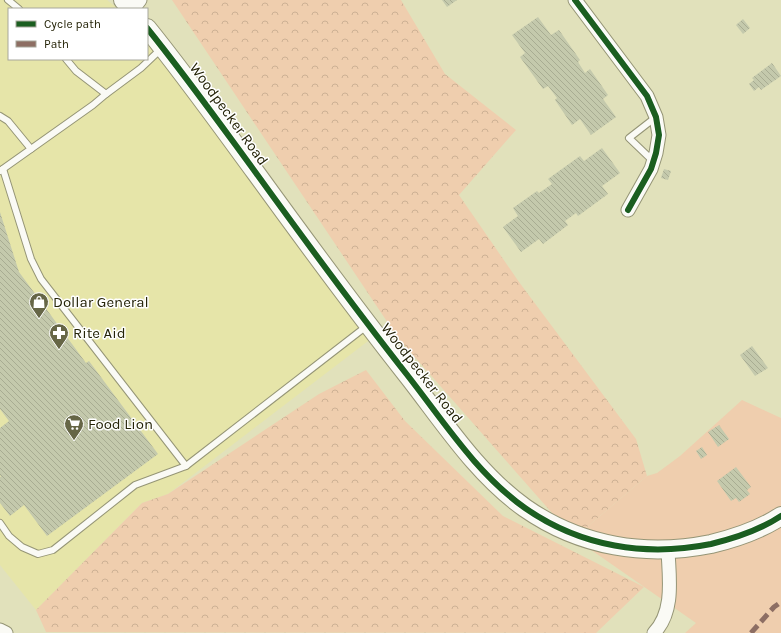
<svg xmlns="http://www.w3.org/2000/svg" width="781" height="633" font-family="Karla,sans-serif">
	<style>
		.built { fill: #e6e5a9 }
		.green { fill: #efceae }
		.forest { fill: url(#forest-crowns) }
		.building { fill: url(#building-back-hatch) }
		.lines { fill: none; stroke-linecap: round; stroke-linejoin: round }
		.service-casing { stroke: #959576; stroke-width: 8 }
		.minor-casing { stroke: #959576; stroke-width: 15 }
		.secondary-casing { stroke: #959576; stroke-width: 20 }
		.service { stroke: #fafaf5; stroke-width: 6 }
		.minor { stroke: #fafaf5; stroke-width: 13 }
		.secondary { stroke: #fafaf5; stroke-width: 18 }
		.quiet { stroke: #8d6e63; stroke-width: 5; stroke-dasharray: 10 5; stroke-linecap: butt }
		.cycleway-casing { stroke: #fff; stroke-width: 8 }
		.cycleway { stroke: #1b5e20; stroke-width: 6 }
		.labels { text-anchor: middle; stroke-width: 3; stroke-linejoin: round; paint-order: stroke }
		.street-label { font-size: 15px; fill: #242307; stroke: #fff }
		.poi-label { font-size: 15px; fill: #242307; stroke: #fff; text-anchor: start }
	</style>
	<defs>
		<pattern id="forest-crowns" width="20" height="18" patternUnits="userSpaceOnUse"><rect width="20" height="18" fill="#efceae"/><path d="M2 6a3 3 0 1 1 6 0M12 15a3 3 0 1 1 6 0" fill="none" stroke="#cdb194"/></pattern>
		<pattern id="building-back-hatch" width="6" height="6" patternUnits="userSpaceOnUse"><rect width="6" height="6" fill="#c4c9ac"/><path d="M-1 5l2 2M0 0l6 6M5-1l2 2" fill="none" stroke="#a8ac92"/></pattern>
	</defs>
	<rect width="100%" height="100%" fill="#e1e1bb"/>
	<!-- built -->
	<polygon class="built" points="0,0 107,0 118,9 9,9 9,59 147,59 147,34 376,335 168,494 142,503 36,610 0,565"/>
	<!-- green -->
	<polygon class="green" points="742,400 781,418 781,633 685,633 696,623 574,538 647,476 657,473 680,456"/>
	<!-- forest -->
	<g class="forest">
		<polygon points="172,0 401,0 445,74 516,130 459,195 519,282 636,439 647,476 574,538 398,338"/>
		<polygon points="366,370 405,421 503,516 644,587 596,633 46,632 36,610 142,503 168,494 319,394"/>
	</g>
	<!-- building -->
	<g class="building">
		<polygon points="442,0 457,0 447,7"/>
		<polygon points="538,17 551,35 559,30 580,60 578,62 585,73 590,69 608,95 603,99 616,117 591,135 580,119 572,125 555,100 557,98 548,86 543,89 520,57 525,53 512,35"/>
		<polygon points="743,19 750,28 743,34 736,25"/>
		<polygon points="772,63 781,76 761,90 759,87 754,91 749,84 754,80 752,78"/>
		<polygon points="602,148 620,173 602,186 608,194 578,216 576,213 565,221 568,225 543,244 539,239 521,252 503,227 518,216 513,208 537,191 539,193 552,184 548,179 580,156 584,161"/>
		<polygon points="664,169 671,171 668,180 661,178"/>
		<polygon points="0,212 19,272 86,363 89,361 158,454 47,536 24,505 10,516 0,503 0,477 1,477 0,475 0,428 9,421 0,409"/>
		<polygon points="752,346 768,368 755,376 740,355"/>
		<polygon points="719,425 729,439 718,447 708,432"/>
		<polygon points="702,447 707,455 701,459 696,451"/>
		<polygon points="736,467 751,487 747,490 750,494 739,502 736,498 731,501 717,481"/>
	</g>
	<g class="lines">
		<defs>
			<g id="service">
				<polyline points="8,0 19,9"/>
				<polyline points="66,59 76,71 106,94"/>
				<polyline points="0,116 8,121 31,149"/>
				<polyline points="653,161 629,138 656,117"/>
				<polyline points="3,169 31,259 41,279 186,466"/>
				<polyline points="0,171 93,105 106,94 141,68 161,49"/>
				<polyline points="0,523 9,536 22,547 38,554 53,550 135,485 186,466 368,325"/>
			</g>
			<g id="minor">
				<polyline points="575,0 647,96 656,117 659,135 656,153 651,169 628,210"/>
				<polyline points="133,9 140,0"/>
				<polyline points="0,630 6,633"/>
				<path d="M654,633c21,-22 15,-56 14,-83"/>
			</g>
			<g id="secondary">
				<polyline points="123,0 131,9"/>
				<path d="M147,28c38,47 73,96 109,145 50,69 100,137 152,203 36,46 69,98 117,132 56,39 121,49 186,36 25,-6 49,-14 70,-28"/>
			</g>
		</defs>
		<!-- service casing -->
		<use href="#service" class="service-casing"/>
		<!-- minor casing -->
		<use href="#minor" class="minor-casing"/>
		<!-- secondary casing -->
		<use href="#secondary" class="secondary-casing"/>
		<!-- service -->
		<use href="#service" class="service"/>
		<!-- minor -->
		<use href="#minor" class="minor"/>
		<!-- secondary -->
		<use href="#secondary" class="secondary"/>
		<!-- quiet -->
		<polyline class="quiet" points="751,633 774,607 781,602"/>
		<defs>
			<g id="cycleway">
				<polyline points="575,0 647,96 656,117 659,135 656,153 651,169 628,210"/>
				<path d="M147,28c38,47 73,96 109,145 50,69 100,137 152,203 36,46 69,98 117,132 56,39 121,49 186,36 25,-6 49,-14 70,-28"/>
			</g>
		</defs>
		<!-- cycleway casing -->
		<use href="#cycleway" class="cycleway-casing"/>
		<!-- cycleway -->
		<use href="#cycleway" class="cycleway"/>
	</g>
	<!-- icons -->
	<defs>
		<symbol id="shop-pin" viewBox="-11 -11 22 30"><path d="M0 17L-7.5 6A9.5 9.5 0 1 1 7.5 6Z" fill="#666646" stroke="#fff"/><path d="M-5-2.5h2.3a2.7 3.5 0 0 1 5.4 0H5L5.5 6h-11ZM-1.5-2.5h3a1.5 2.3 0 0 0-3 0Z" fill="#fff"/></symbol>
		<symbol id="pharmacy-pin" viewBox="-11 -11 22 30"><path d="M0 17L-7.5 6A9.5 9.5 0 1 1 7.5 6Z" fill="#666646" stroke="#fff"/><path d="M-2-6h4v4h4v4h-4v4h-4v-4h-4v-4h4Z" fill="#fff"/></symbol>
		<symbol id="supermarket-pin" viewBox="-11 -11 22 30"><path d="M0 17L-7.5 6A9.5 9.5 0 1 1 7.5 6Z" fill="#666646" stroke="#fff"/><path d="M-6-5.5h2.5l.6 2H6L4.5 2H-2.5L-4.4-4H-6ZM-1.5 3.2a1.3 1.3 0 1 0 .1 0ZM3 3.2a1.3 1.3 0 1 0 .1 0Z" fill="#fff"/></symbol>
	</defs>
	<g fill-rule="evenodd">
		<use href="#shop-pin" x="28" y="291" width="22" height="30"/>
		<use href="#pharmacy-pin" x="48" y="322" width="22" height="30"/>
		<use href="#supermarket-pin" x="63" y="413" width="22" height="30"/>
	</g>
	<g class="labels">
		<!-- street labels -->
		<g class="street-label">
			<text transform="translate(229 114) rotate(54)" y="5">Woodpecker Road</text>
			<text transform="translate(422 373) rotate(52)" y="5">Woodpecker Road</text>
		</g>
		<!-- poi labels -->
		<g class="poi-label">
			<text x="53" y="307">Dollar General</text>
			<text x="73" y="338">Rite Aid</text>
			<text x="88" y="429">Food Lion</text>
		</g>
	</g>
	<!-- legend -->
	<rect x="8" y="8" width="140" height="52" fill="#ffffff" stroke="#a7a79c"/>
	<rect x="16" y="21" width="20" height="6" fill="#1b5e20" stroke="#a7a79c"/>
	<text x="44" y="28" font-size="12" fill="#242307">Cycle path</text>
	<rect x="16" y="41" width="20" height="6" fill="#8d6e63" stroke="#a7a79c"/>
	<text x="44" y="48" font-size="12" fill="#242307">Path</text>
</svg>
